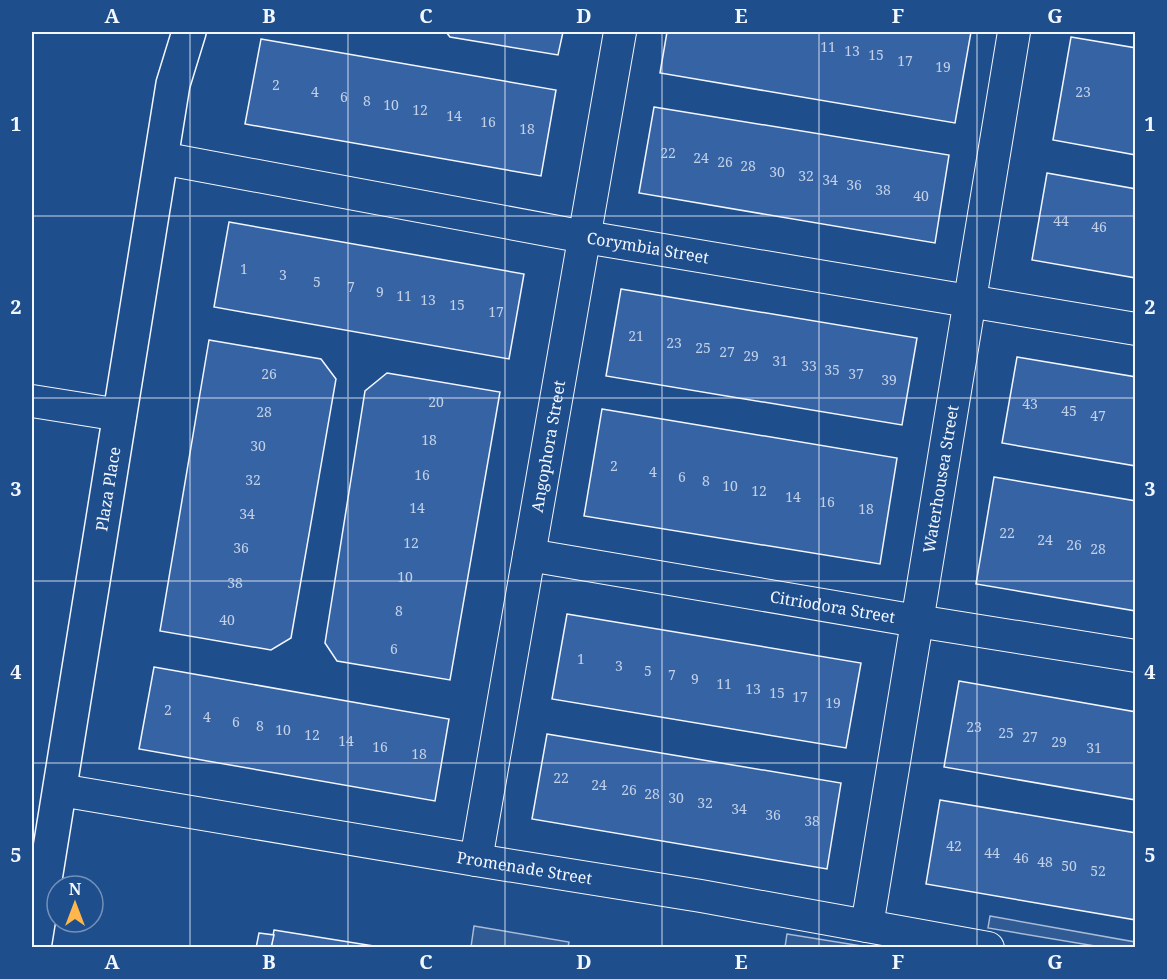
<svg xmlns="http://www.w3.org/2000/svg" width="1167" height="979" font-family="'Noto Serif',serif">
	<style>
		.built { fill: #305b95; stroke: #a8bbd7; stroke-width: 1.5 }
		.building { fill: #3563a3; stroke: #f2f6ff; stroke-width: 1.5 }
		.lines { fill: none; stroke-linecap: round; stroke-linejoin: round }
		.street-casing { stroke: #f2f6ff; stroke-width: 34 }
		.secondary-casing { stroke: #f2f6ff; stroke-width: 36 }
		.street { stroke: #1f4e8c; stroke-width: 32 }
		.secondary { stroke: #1f4e8c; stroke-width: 33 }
		.grid { fill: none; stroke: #f2f6ff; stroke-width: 1.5; stroke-opacity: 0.55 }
		.labels { text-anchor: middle; stroke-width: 4.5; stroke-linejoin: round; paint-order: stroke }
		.number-label { font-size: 14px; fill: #c3d1e8 }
		.street-label { font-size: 16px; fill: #f2f6ff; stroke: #1f4e8c }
		.neatline { fill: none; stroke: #f2f6ff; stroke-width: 2 }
		.grid-label { font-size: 20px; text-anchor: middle; font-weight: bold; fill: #f2f6ff }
	</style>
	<rect width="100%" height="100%" fill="#1f4e8c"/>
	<!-- built -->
	<g class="built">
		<polygon points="990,916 1135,942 1135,947 1101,947 988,928"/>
		<polygon points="474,926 569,942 568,947 471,947"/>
		<polygon points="787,934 868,947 785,947"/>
	</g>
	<!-- building -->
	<g class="building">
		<polygon points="446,32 563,32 558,55 450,37"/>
		<polygon points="667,32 971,32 955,123 660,73"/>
		<polygon points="1071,37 1136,48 1136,155 1053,140"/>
		<polygon points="261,39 556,90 541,176 245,124"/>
		<polygon points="654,107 949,155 935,243 639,193"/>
		<polygon points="1047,173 1136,189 1136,278 1032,260"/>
		<polygon points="229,222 524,274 509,359 214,307"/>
		<polygon points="621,289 917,338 902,425 606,376"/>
		<polygon points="209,340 321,359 336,379 291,638 271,650 160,631"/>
		<polygon points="1017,357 1136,377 1136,466 1002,443"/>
		<polygon points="387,373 500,392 450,680 337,661 325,643 365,391"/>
		<polygon points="602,409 897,458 880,564 584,516"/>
		<polygon points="994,477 1136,501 1136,611 976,584"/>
		<polygon points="567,614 861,663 846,748 552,699"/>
		<polygon points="154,667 449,719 435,801 139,749"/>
		<polygon points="959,681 1136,712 1136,800 944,767"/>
		<polygon points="547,734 841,783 827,869 532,819"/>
		<polygon points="940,800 1136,833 1136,920 926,884"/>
		<polygon points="274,930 380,947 271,948"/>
		<polygon points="259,933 274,935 271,948 256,948"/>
	</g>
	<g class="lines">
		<defs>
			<g id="street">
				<path id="s1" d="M161,158l424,79 551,92"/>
				<polyline points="32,401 120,415"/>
				<path id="s2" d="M529,555l388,66 219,35"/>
				<path id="s3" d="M60,790l416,70 225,36 287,52"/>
				<path id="s4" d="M476,860l144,-828"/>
				<path id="s5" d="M867,926l147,-894"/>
			</g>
			<g id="secondary">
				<path id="s6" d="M34,948l139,-864 16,-52"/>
			</g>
		</defs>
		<!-- street casing -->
		<use href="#street" class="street-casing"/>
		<!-- secondary casing -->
		<use href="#secondary" class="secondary-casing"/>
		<!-- street -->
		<use href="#street" class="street"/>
		<!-- secondary -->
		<use href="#secondary" class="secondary"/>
	</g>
	<!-- grid -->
	<path class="grid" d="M190,32v916M348,32v916M505,32v916M662,32v916M819,32v916M977,32v916M32,216h1104M32,398h1104M32,581h1104M32,763h1104"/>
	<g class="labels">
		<!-- number labels -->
		<g class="number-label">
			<text x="828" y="52">11</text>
			<text x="852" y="56">13</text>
			<text x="876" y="60">15</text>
			<text x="905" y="66">17</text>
			<text x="943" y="72">19</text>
			<text x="276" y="90">2</text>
			<text x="315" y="97">4</text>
			<text x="1083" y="97">23</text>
			<text x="344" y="102">6</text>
			<text x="367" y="106">8</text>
			<text x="391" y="110">10</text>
			<text x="420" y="115">12</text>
			<text x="454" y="121">14</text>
			<text x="488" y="127">16</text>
			<text x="527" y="134">18</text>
			<text x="668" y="158">22</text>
			<text x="701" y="163">24</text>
			<text x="725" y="167">26</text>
			<text x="748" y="171">28</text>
			<text x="777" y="177">30</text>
			<text x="806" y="181">32</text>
			<text x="830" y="185">34</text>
			<text x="854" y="190">36</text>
			<text x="883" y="195">38</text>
			<text x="921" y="201">40</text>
			<text x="1061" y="226">44</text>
			<text x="1099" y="232">46</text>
			<text x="244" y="274">1</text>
			<text x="283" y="280">3</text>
			<text x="317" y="287">5</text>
			<text x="351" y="292">7</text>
			<text x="380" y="297">9</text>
			<text x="404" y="301">11</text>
			<text x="428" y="305">13</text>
			<text x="457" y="310">15</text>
			<text x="496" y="317">17</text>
			<text x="636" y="341">21</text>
			<text x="674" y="348">23</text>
			<text x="703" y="353">25</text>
			<text x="727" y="357">27</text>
			<text x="751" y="361">29</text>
			<text x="780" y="366">31</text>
			<text x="809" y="371">33</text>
			<text x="832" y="375">35</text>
			<text x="269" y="379">26</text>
			<text x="856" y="379">37</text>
			<text x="889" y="385">39</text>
			<text x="436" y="407">20</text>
			<text x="1030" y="409">43</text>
			<text x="1069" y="416">45</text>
			<text x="264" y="417">28</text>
			<text x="1098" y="421">47</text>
			<text x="429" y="445">18</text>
			<text x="258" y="451">30</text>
			<text x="614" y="471">2</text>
			<text x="653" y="477">4</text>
			<text x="422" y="480">16</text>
			<text x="682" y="482">6</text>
			<text x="253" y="485">32</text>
			<text x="706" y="486">8</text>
			<text x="730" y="491">10</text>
			<text x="759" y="496">12</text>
			<text x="793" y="502">14</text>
			<text x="827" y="507">16</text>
			<text x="417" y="513">14</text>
			<text x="866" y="514">18</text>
			<text x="247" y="519">34</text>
			<text x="1007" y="538">22</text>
			<text x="1045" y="545">24</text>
			<text x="411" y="548">12</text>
			<text x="1074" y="550">26</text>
			<text x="241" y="553">36</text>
			<text x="1098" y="554">28</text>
			<text x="405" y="582">10</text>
			<text x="235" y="588">38</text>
			<text x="399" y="616">8</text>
			<text x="227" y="625">40</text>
			<text x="394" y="654">6</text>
			<text x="581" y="664">1</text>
			<text x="619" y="671">3</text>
			<text x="648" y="676">5</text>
			<text x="672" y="680">7</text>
			<text x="695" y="684">9</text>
			<text x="724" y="689">11</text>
			<text x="753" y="694">13</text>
			<text x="777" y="698">15</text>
			<text x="800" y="702">17</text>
			<text x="833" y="708">19</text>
			<text x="168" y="715">2</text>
			<text x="207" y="722">4</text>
			<text x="236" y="727">6</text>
			<text x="260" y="731">8</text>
			<text x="974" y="732">23</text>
			<text x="283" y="735">10</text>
			<text x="1006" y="738">25</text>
			<text x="312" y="740">12</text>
			<text x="1030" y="742">27</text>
			<text x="346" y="746">14</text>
			<text x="1059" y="747">29</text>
			<text x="380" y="752">16</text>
			<text x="1094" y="753">31</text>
			<text x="419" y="759">18</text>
			<text x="561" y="783">22</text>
			<text x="599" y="790">24</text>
			<text x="629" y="795">26</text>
			<text x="652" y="799">28</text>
			<text x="676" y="803">30</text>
			<text x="705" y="808">32</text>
			<text x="739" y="814">34</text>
			<text x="773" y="820">36</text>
			<text x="812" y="826">38</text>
			<text x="954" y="851">42</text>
			<text x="992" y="858">44</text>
			<text x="1021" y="863">46</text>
			<text x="1045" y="867">48</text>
			<text x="1069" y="871">50</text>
			<text x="1098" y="876">52</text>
		</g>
		<!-- street labels -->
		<g class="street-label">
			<text dy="6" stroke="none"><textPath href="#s1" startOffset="495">Corymbia Street</textPath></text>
			<text dy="6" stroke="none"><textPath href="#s4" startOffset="420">Angophora Street</textPath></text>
			<text dy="6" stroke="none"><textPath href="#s5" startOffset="453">Waterhousea Street</textPath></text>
			<text dy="6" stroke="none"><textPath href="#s6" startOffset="465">Plaza Place</textPath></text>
			<text dy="6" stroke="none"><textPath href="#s2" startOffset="308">Citriodora Street</textPath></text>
			<text dy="6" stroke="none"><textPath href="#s3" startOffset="471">Promenade Street</textPath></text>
		</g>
	</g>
	<!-- border -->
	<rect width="1167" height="979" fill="none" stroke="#1f4e8c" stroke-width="66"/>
	<!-- north arrow -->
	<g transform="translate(75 904)"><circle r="28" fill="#1f4e8c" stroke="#7391ba" stroke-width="1.5"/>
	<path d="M0-4.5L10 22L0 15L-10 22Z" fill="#ffb74d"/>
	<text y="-9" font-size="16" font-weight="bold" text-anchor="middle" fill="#f2f6ff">N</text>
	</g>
	<rect x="33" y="33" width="1101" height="913" class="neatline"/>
	<g class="grid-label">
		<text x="112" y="23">A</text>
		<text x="269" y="23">B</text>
		<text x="426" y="23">C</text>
		<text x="584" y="23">D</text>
		<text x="741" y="23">E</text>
		<text x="898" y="23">F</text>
		<text x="1055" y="23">G</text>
		<text x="16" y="131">1</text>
		<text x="1150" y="131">1</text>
		<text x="16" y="314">2</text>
		<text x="1150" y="314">2</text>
		<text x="16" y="496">3</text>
		<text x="1150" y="496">3</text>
		<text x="16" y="679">4</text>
		<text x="1150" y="679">4</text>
		<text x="16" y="862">5</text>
		<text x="1150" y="862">5</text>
		<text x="112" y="969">A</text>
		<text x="269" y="969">B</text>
		<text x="426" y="969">C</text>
		<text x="584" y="969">D</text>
		<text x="741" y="969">E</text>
		<text x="898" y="969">F</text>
		<text x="1055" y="969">G</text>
	</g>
</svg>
